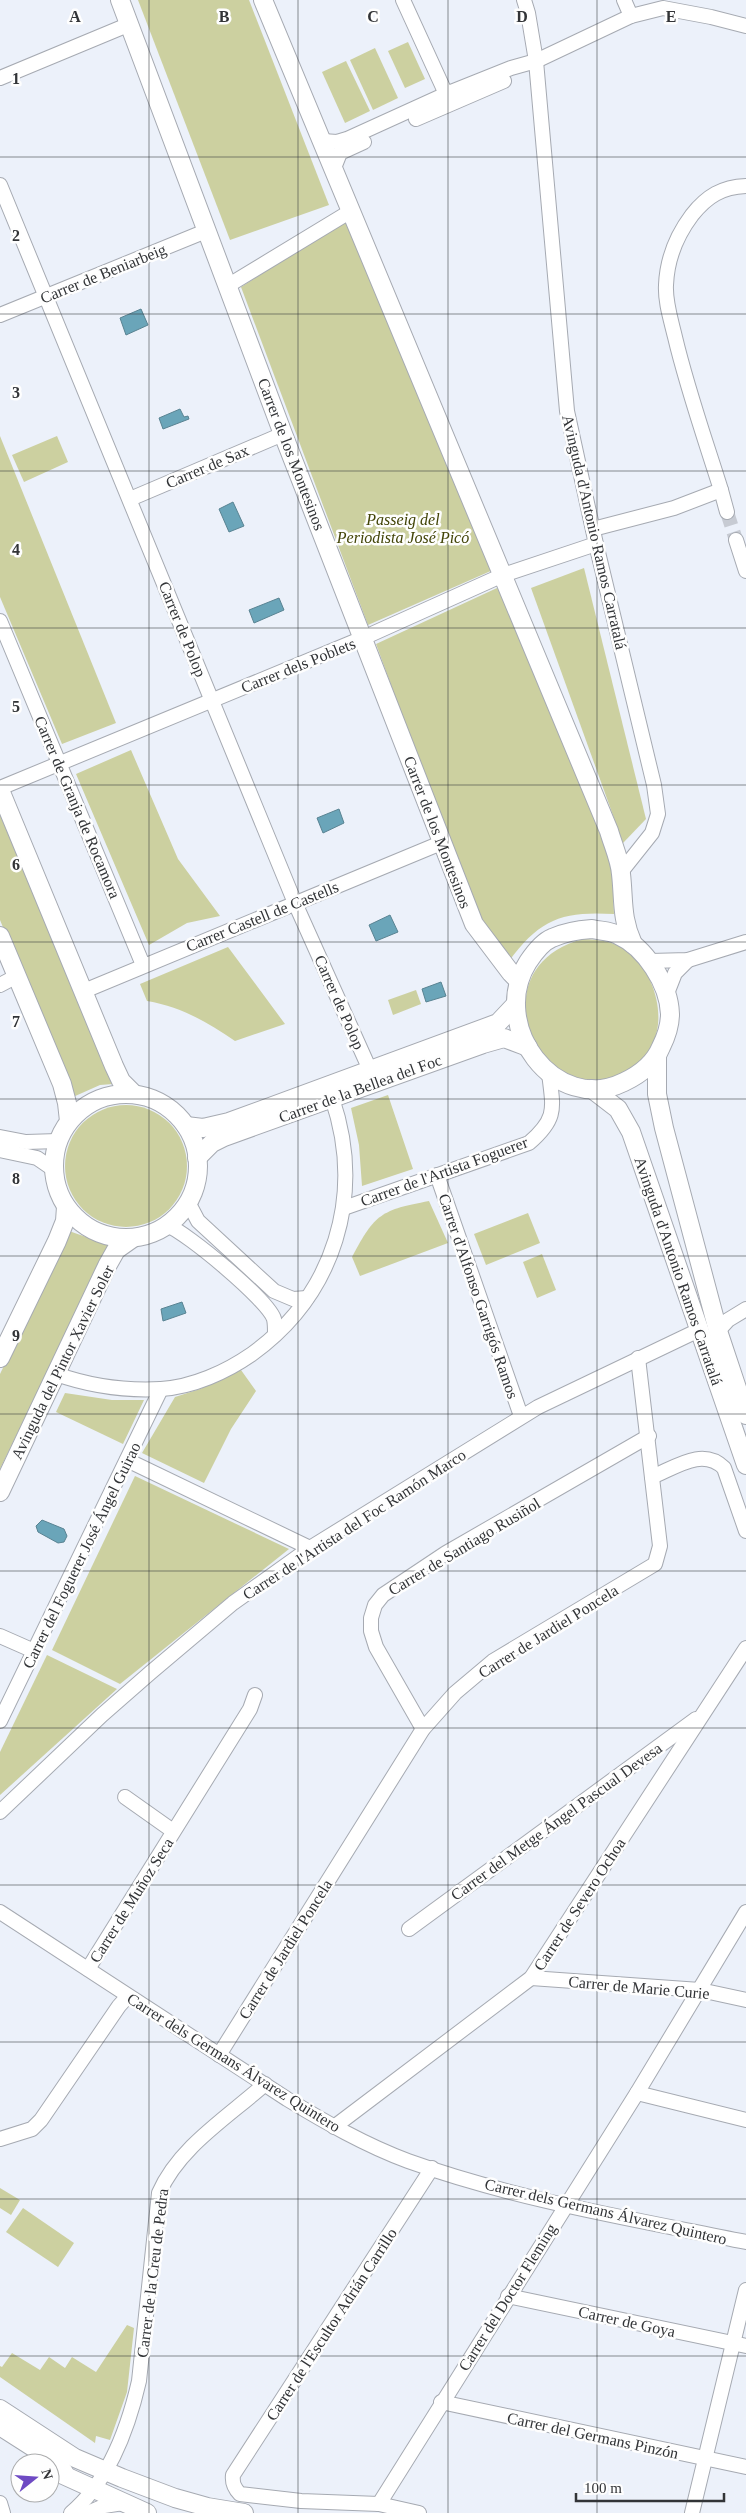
<svg xmlns="http://www.w3.org/2000/svg" width="746" height="2513" font-family="Georgia,serif">
	<style>
		.green { fill: #ccd0a0 }
		.water { fill: #6aa5b9; stroke: #598392 }
		.lines { fill: none; stroke-linecap: round; stroke-linejoin: round }
		.minor-tunnel { stroke: #c7cbd3; stroke-width: 14; stroke-dasharray: 14 7; stroke-linecap: butt }
		.minor-casing { stroke: #a6aab2; stroke-width: 16 }
		.major-casing { stroke: #a6aab2; stroke-width: 20 }
		.minor { stroke: #fff; stroke-width: 14 }
		.major { stroke: #fff; stroke-width: 18 }
		.grid { fill: none; stroke: #323437; stroke-width: 1; stroke-opacity: 0.55 }
		.labels { text-anchor: middle; stroke-width: 5; stroke-linejoin: round; paint-order: stroke }
		.street-label { font-size: 16px; fill: #323437; stroke: #fefefe }
		.park-label { font-size: 16px; font-style: italic; fill: #424407; stroke: #fefefe }
		.grid-label { font-size: 16px; text-anchor: middle; font-weight: bold; fill: #323437; stroke: #fefefe; stroke-width: 5; stroke-linejoin: round; paint-order: stroke }
	</style>
	<rect width="100%" height="100%" fill="#ecf1fa"/>
	<!-- green -->
	<g class="green">
		<polygon points="138,0 249,0 329,205 230,240"/>
		<polygon points="408,42 425,79 405,88 388,51"/>
		<polygon points="375,48 398,98 373,110 350,60"/>
		<polygon points="346,61 370,111 345,123 322,72"/>
		<polygon points="347,219 493,570 368,625 241,287"/>
		<polygon points="0,436 116,723 62,744 0,597"/>
		<polygon points="57,436 68,462 24,482 12,455"/>
		<polygon points="584,568 646,819 623,843 531,588"/>
		<path d="M497,588l15,24 89,215 11,43 2,44c-52,-3 -74,5 -105,47l-33,-44 -100,-273z"/>
		<polygon points="131,750 178,859 220,916 187,923 149,945 76,774"/>
		<polygon points="0,815 113,1084 100,1085 73,1097 0,920"/>
		<path d="M583,939c15,0 34,3 46,13 25,21 38,64 23,93 -7,14 -19,24 -33,30 -81,34 -144,-107 -36,-136z"/>
		<path d="M228,947l57,77 -50,17c-28,-19 -53,-34 -88,-40l-7,-17z"/>
		<polygon points="416,990 421,1004 393,1015 388,1000"/>
		<polygon points="388,1095 413,1169 362,1186 359,1145 351,1108"/>
		<circle cx="126" cy="1166" r="61"/>
		<path d="M429,1201l19,42 -88,33 -8,-19c23,-44 30,-47 77,-56z"/>
		<polygon points="528,1213 540,1243 486,1265 474,1234"/>
		<polygon points="69,1231 109,1245 0,1469 0,1374"/>
		<polygon points="542,1254 556,1290 537,1298 523,1262"/>
		<polygon points="241,1370 256,1391 231,1429 204,1483 142,1453 175,1397 200,1389"/>
		<polygon points="65,1393 112,1400 144,1400 123,1444 56,1412"/>
		<polygon points="135,1476 289,1549 120,1684 52,1650"/>
		<polygon points="47,1655 117,1689 0,1795 0,1752"/>
		<polygon points="0,2188 20,2200 11,2215 0,2208"/>
		<polygon points="23,2208 74,2243 58,2267 6,2232"/>
		<polygon points="127,2325 134,2328 127,2392 110,2440 96,2436 95,2443 0,2377 0,2366 2,2367 12,2353 40,2370 49,2357 65,2368 72,2357 96,2372"/>
	</g>
	<!-- water -->
	<g class="water">
		<polygon points="141,309 148,325 126,335 120,318"/>
		<polygon points="180,409 184,417 188,416 189,419 163,429 159,418"/>
		<polygon points="233,502 244,526 229,532 219,509"/>
		<polygon points="279,598 284,610 254,623 249,610"/>
		<polygon points="339,809 344,823 323,833 317,818"/>
		<polygon points="390,915 398,932 376,941 369,925"/>
		<polygon points="441,982 446,996 426,1002 422,989"/>
		<polygon points="182,1302 186,1313 163,1321 161,1309"/>
		<polygon points="42,1520 64,1529 67,1536 64,1542 58,1543 38,1532 36,1526"/>
	</g>
	<g class="lines">
		<!-- minor-tunnel -->
		<polyline class="minor-tunnel" points="727,512 736,540"/>
		<defs>
			<g id="minor">
				<polyline points="403,0 446,94"/>
				<polyline points="524,0 528,13 536,61 567,411 596,544 654,785 658,814 652,833 621,872"/>
				<polyline points="624,0 631,16"/>
				<polyline points="0,78 130,24"/>
				<polyline points="416,119 504,81"/>
				<polyline points="323,141 337,142 347,139 446,94 511,68 536,61 631,16 663,8 711,17 746,26"/>
				<polyline points="334,168 340,153 364,142"/>
				<polyline points="0,185 295,903 370,1070"/>
				<polyline points="229,285 351,211"/>
				<polyline points="0,315 206,231"/>
				<polyline points="721,490 727,512"/>
				<polyline points="130,499 283,434"/>
				<path d="M593,529l81,-21 47,-18c-16,-51 -34,-102 -46,-153 -4,-17 -10,-35 -9,-52 1,-25 11,-50 26,-70 15,-19 30,-28 54,-29"/>
				<polyline points="736,540 746,571"/>
				<polyline points="0,621 143,965"/>
				<polyline points="0,788 363,638 503,575 596,544"/>
				<polyline points="650,961 688,960 746,942"/>
				<polyline points="0,985 17,976"/>
				<polyline points="84,991 441,843"/>
				<polyline points="666,996 675,973 688,960"/>
				<polyline points="0,1137 26,1142 58,1141"/>
				<polyline points="0,1150 37,1158 53,1169"/>
				<polyline points="437,1175 521,1416"/>
				<polyline points="188,1202 198,1221 274,1291 293,1299 307,1298"/>
				<path d="M344,1208l185,-65c29,-25 24,-35 20,-70"/>
				<path d="M167,1225c20,8 101,75 107,94 1,4 1,10 1,15"/>
				<polyline points="718,1331 728,1320 746,1309"/>
				<path d="M56,1374c34,12 69,17 105,15 32,-2 65,-17 91,-35 83,-60 113,-159 80,-256"/>
				<polyline points="127,1460 310,1548"/>
				<path d="M652,1477c24,-10 51,-30 72,-9l22,63"/>
				<polyline points="0,1636 34,1651"/>
				<polyline points="0,1721 161,1389"/>
				<polyline points="423,1729 376,1647 371,1631 371,1618 375,1605 383,1595 446,1553 649,1436"/>
				<polyline points="125,1797 173,1831"/>
				<polyline points="0,1812 102,1715 150,1673 233,1603 310,1548 538,1407 699,1330"/>
				<path d="M0,1912l287,187c38,23 78,46 121,62 109,39 225,58 338,81"/>
				<polyline points="409,1929 696,1719"/>
				<polyline points="88,1969 250,1709 255,1695"/>
				<polyline points="531,1978 700,1990 746,2000"/>
				<polyline points="219,2055 423,1729 455,1693 493,1661 655,1564 660,1546 638,1358"/>
				<polyline points="637,2093 746,2120"/>
				<polyline points="334,2127 531,1978 746,1648"/>
				<polyline points="0,2139 32,2129 41,2120 119,2006 128,1996"/>
				<polyline points="508,2296 746,2346"/>
				<polyline points="441,2402 746,2467"/>
				<polyline points="0,2503 3,2513"/>
				<polyline points="379,2504 637,2093 746,1912"/>
				<path d="M71,2513c38,-32 57,-84 68,-132l20,-188c20,-46 69,-76 106,-109"/>
				<polyline points="88,2513 104,2506 123,2503"/>
				<path d="M419,2513l-40,-9 -78,-3 -61,-7c-6,-6 -8,-11 -7,-19l199,-307"/>
				<polyline points="692,2513 746,2290"/>
			</g>
			<g id="major">
				<polyline points="120,0 283,434 474,924 511,973 519,981"/>
				<path d="M263,0l346,831c4,14 11,29 12,43 3,26 0,44 12,70"/>
				<polyline points="0,790 114,1066 121,1081 134,1094"/>
				<path d="M592,929c9,2 19,2 26,6 27,12 51,49 52,79 0,11 -4,23 -9,33 -7,17 -20,27 -37,35 -69,34 -136,-57 -96,-120 6,-9 14,-20 24,-24 13,-6 26,-8 40,-9z"/>
				<polyline points="0,936 62,1084 67,1103 69,1121"/>
				<polyline points="657,1058 657,1094 664,1128 718,1331 746,1415"/>
				<polyline points="592,1089 618,1109 631,1132 746,1465"/>
				<circle cx="126" cy="1166" r="72"/>
				<polyline points="186,1126 203,1128 229,1122 498,1023 514,1006"/>
				<polyline points="197,1158 212,1143 224,1137 483,1044 504,1038 528,1047"/>
				<polyline points="0,1358 57,1241 65,1221 66,1207"/>
				<polyline points="0,1492 107,1266 116,1250 133,1238"/>
				<polyline points="0,2409 75,2458 122,2478 175,2498 207,2507 244,2513"/>
				<polyline points="0,2426 53,2460 64,2472"/>
				<polyline points="50,2469 147,2513"/>
			</g>
		</defs>
		<!-- minor casing -->
		<use href="#minor" class="minor-casing"/>
		<!-- major casing -->
		<use href="#major" class="major-casing"/>
		<!-- minor -->
		<use href="#minor" class="minor"/>
		<!-- major -->
		<use href="#major" class="major"/>
	</g>
	<!-- grid -->
	<path class="grid" d="M149,0v2513M298,0v2513M448,0v2513M597,0v2513M0,157h746M0,314h746M0,471h746M0,628h746M0,785h746M0,942h746M0,1099h746M0,1256h746M0,1414h746M0,1571h746M0,1728h746M0,1885h746M0,2042h746M0,2199h746M0,2356h746"/>
	<g class="labels">
		<!-- street labels -->
		<g class="street-label">
			<text transform="translate(103 273) rotate(-22)" y="6">Carrer de Beniarbeig</text>
			<text transform="translate(292 454) rotate(69)" y="6">Carrer de los Montesinos</text>
			<text transform="translate(207 466) rotate(-23)" y="6">Carrer de Sax</text>
			<text transform="translate(595 532) rotate(77)" y="6">Avinguda d'Antonio Ramos Carratalá</text>
			<text transform="translate(183 629) rotate(68)" y="6">Carrer de Polop</text>
			<text transform="translate(298 665) rotate(-22)" y="6">Carrer dels Poblets</text>
			<text transform="translate(78 807) rotate(67)" y="6">Carrer de Granja de Rocamora</text>
			<text transform="translate(438 832) rotate(69)" y="6">Carrer de los Montesinos</text>
			<text transform="translate(262 916) rotate(-22)" y="6">Carrer Castell de Castells</text>
			<text transform="translate(340 1002) rotate(66)" y="6">Carrer de Polop</text>
			<text transform="translate(360 1088) rotate(-20)" y="6">Carrer de la Bellea del Foc</text>
			<text transform="translate(444 1171) rotate(-20)" y="6">Carrer de l'Artista Foguerer</text>
			<text transform="translate(679 1271) rotate(71)" y="6">Avinguda d'Antonio Ramos Carratalá</text>
			<text transform="translate(479 1296) rotate(71)" y="6">Carrer d'Alfonso Garrigós Ramos</text>
			<text transform="translate(62 1362) rotate(-64)" y="6">Avinguda del Pintor Xavier Soler</text>
			<text transform="translate(354 1524) rotate(-33)" y="6">Carrer de l'Artista del Foc Ramón Marco</text>
			<text transform="translate(464 1546) rotate(-31)" y="6">Carrer de Santiago Rusiñol</text>
			<text transform="translate(81 1555) rotate(-64)" y="6">Carrer del Foguerer José Ángel Guirao</text>
			<text transform="translate(548 1631) rotate(-32)" y="6">Carrer de Jardiel Poncela</text>
			<text transform="translate(556 1821) rotate(-36)" y="6">Carrer del Metge Ángel Pascual Devesa</text>
			<text transform="translate(131 1900) rotate(-58)" y="6">Carrer de Muñoz Seca</text>
			<text transform="translate(579 1904) rotate(-57)" y="6">Carrer de Severo Ochoa</text>
			<text transform="translate(285 1949) rotate(-58)" y="6">Carrer de Jardiel Poncela</text>
			<text transform="translate(639 1987) rotate(5)" y="6">Carrer de Marie Curie</text>
			<text transform="translate(234 2062) rotate(32)" y="6">Carrer dels Germans Álvarez Quintero</text>
			<text transform="translate(606 2211) rotate(13)" y="6">Carrer dels Germans Álvarez Quintero</text>
			<text transform="translate(152 2273) rotate(-83)" y="6">Carrer de la Creu de Pedra</text>
			<text transform="translate(507 2297) rotate(-58)" y="6">Carrer del Doctor Fleming</text>
			<text transform="translate(627 2321) rotate(12)" y="6">Carrer de Goya</text>
			<text transform="translate(331 2324) rotate(-57)" y="6">Carrer de l'Escultor Adrián Carrillo</text>
			<text transform="translate(593 2435) rotate(12)" y="6">Carrer del Germans Pinzón</text>
		</g>
		<!-- park labels -->
		<g class="park-label">
			<text x="403" y="525">Passeig del<tspan x="403" dy="18">Periodista José Picó</tspan></text>
		</g>
	</g>
	<g class="grid-label">
		<text x="75" y="22">A</text>
		<text x="224" y="22">B</text>
		<text x="373" y="22">C</text>
		<text x="522" y="22">D</text>
		<text x="671" y="22">E</text>
		<text x="16" y="84">1</text>
		<text x="16" y="241">2</text>
		<text x="16" y="398">3</text>
		<text x="16" y="555">4</text>
		<text x="16" y="712">5</text>
		<text x="16" y="870">6</text>
		<text x="16" y="1027">7</text>
		<text x="16" y="1184">8</text>
		<text x="16" y="1341">9</text>
	</g>
	<!-- north arrow -->
	<g transform="translate(35 2478) rotate(73)"><circle r="24" fill="#fefefe" stroke="#acadae"/>
	<path d="M0-4L9 19L0 12L-9 19Z" fill="#6e4ac3"/>
	<text y="-8" font-size="14" font-weight="bold" text-anchor="middle" fill="#323437">N</text>
	</g>
	<!-- scale -->
	<path d="M576 2493v8h148v-8" fill="none" stroke="#323437" stroke-width="2.5"/>
	<text x="584" y="2493" font-size="15" fill="#323437" stroke="#fefefe" stroke-width="4" paint-order="stroke">100 m</text>
</svg>
